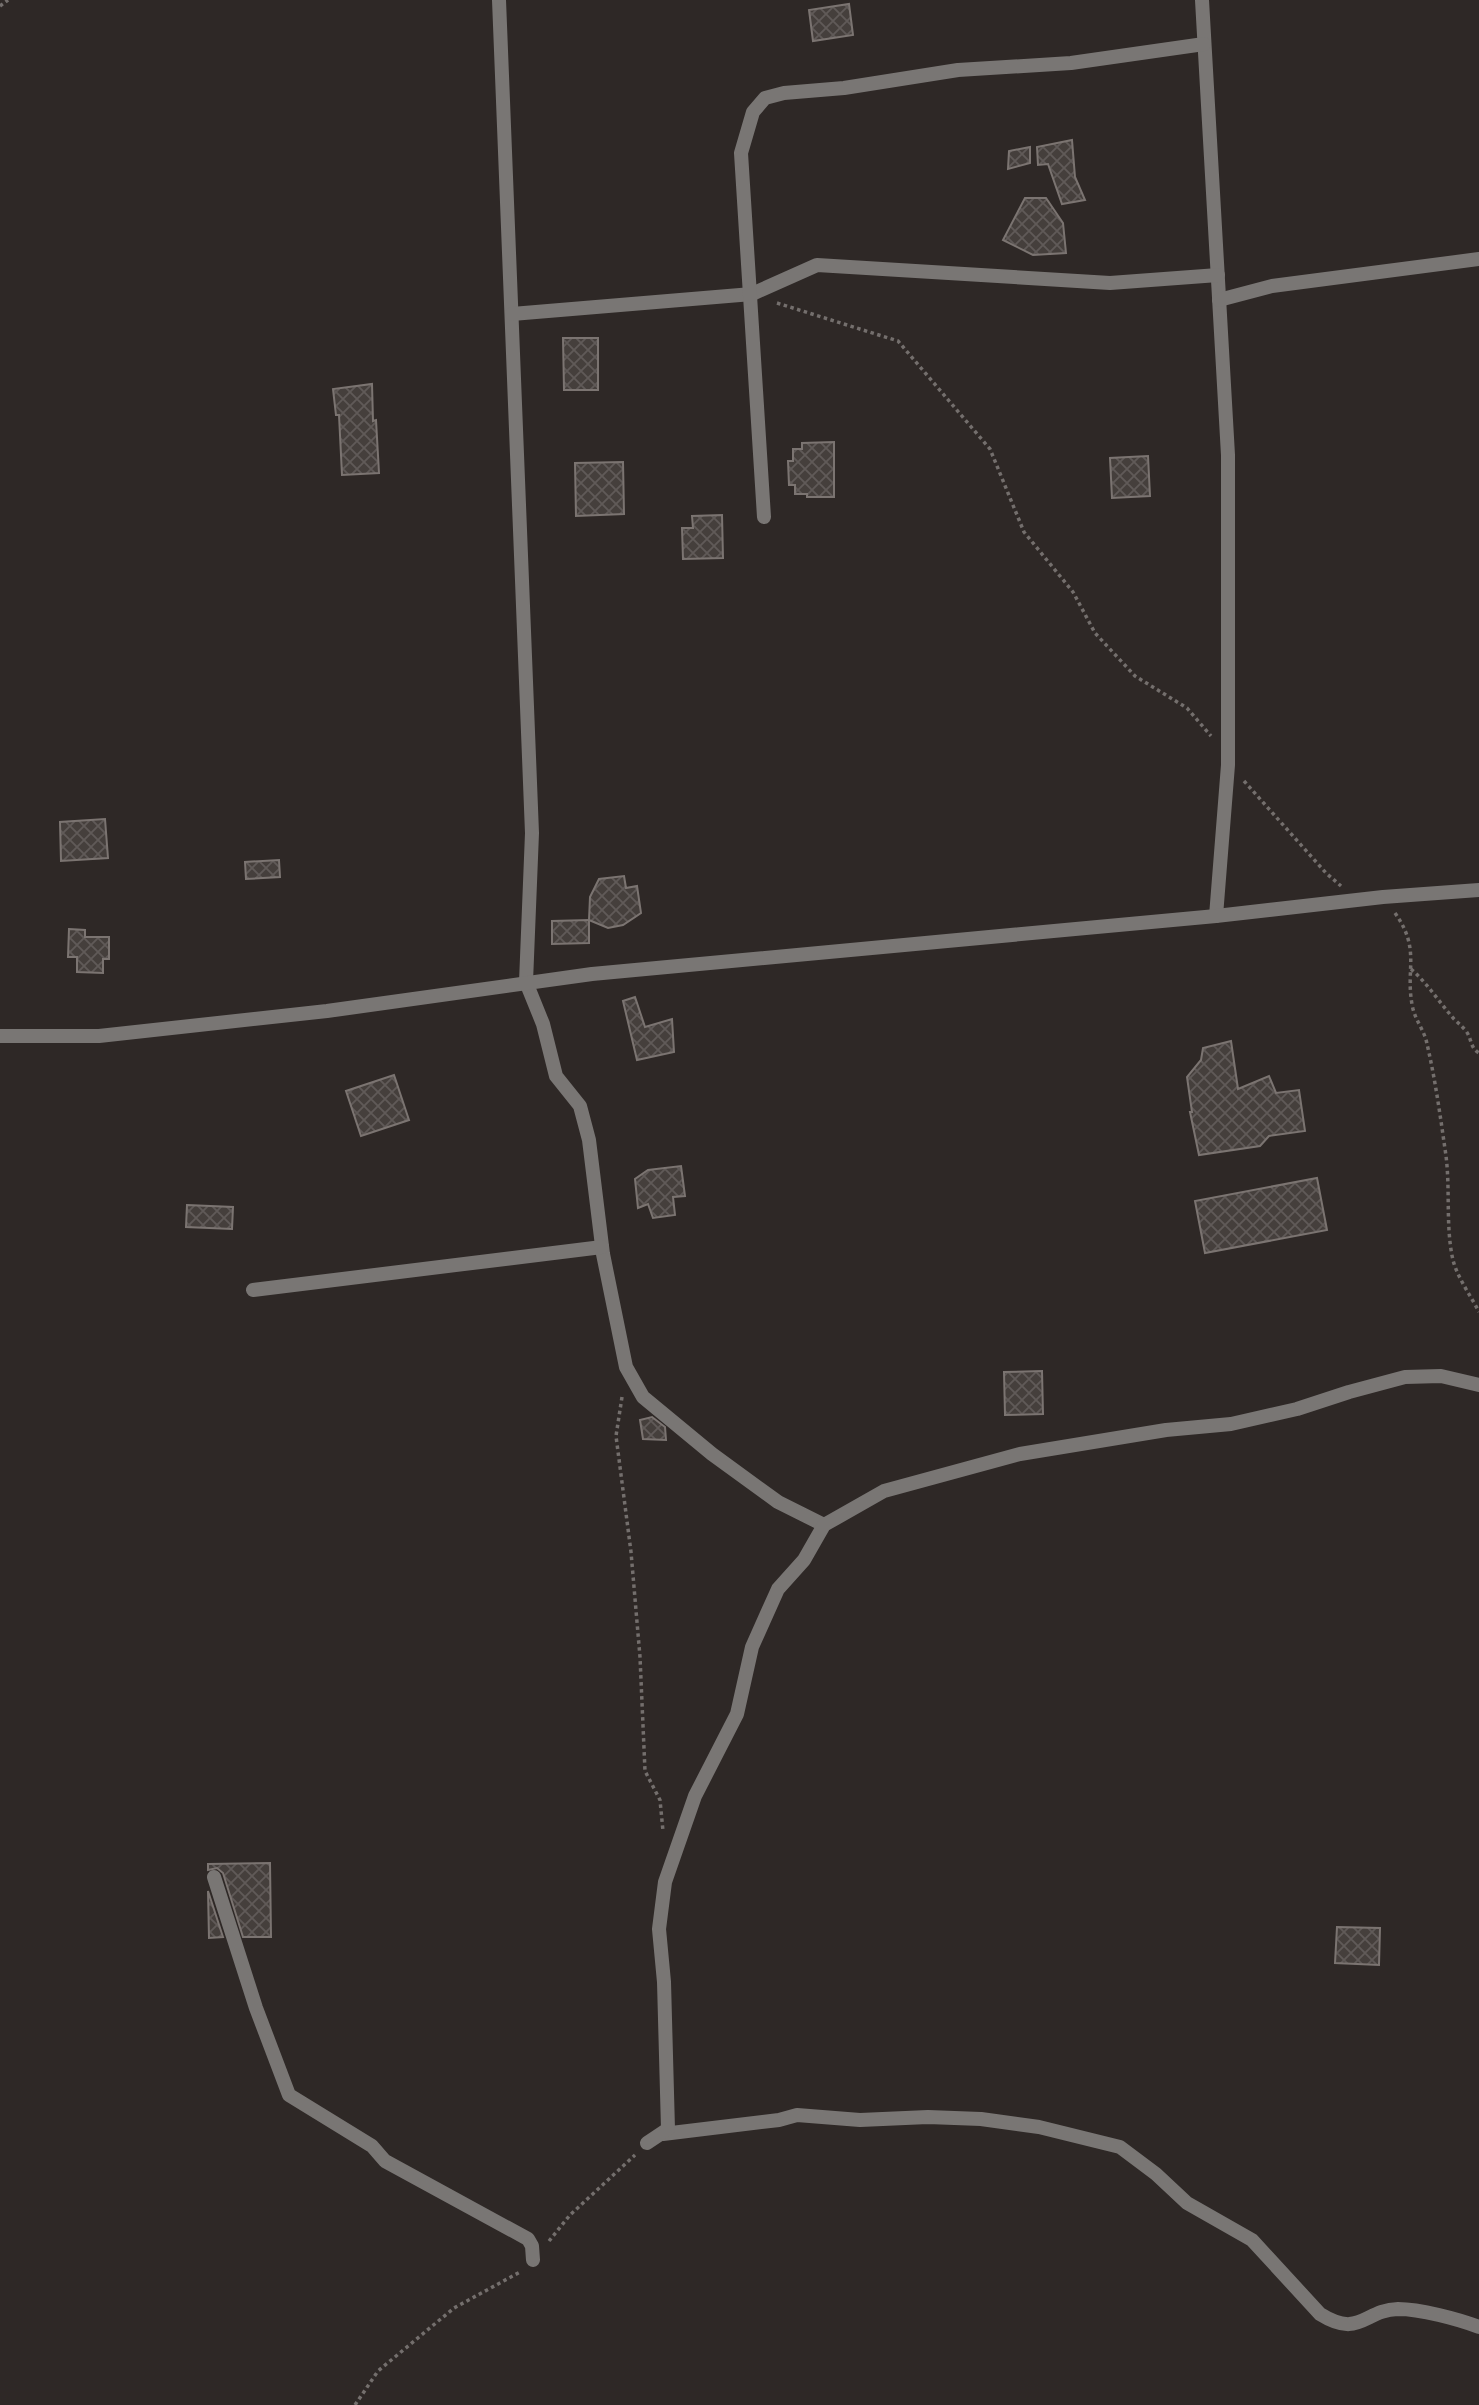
<svg xmlns="http://www.w3.org/2000/svg" width="1479" height="2405" font-family="'Fira Sans Condensed',sans-serif">
	<style>
		.building { fill: url(#building-cross-hatch); stroke: #7b7471; stroke-width: 2 }
		.lines { fill: none; stroke-linecap: round; stroke-linejoin: round }
		.path { stroke: #746f6d; stroke-width: 3.5; stroke-dasharray: 3.5 3.5; stroke-linecap: butt }
		.minor { stroke: #797674; stroke-width: 14 }
	</style>
	<defs>
		<pattern id="building-cross-hatch" width="8" height="8" patternUnits="userSpaceOnUse" patternTransform="scale(1.75)"><rect width="8" height="8" fill="#453f3c"/><path d="M0 0l8 8M0 8l8-8" fill="none" stroke="#605a58"/></pattern>
	</defs>
	<rect width="100%" height="100%" fill="#2e2826"/>
	<!-- building -->
	<g class="building">
		<polygon points="849,4 853,35 813,41 809,10"/>
		<polygon points="1072,140 1075,177 1085,200 1062,204 1048,164 1038,165 1037,147"/>
		<polygon points="1030,147 1030,163 1008,169 1009,151"/>
		<polygon points="1025,198 1046,198 1063,223 1066,253 1033,255 1003,240"/>
		<polygon points="563,338 598,338 598,390 564,390"/>
		<polygon points="372,384 373,421 376,420 379,473 342,475 339,415 336,415 333,389"/>
		<polygon points="834,442 834,497 807,497 807,494 795,494 795,485 789,485 788,461 793,461 793,449 802,449 802,443"/>
		<polygon points="1148,456 1150,496 1112,498 1110,458"/>
		<polygon points="623,462 624,514 576,516 575,463"/>
		<polygon points="722,515 723,558 683,559 682,528 693,528 692,516"/>
		<polygon points="105,819 108,858 61,861 60,822"/>
		<polygon points="279,860 280,877 246,879 245,862"/>
		<polygon points="624,876 626,888 637,886 641,913 623,925 608,928 589,920 590,897 599,879"/>
		<polygon points="589,920 589,943 552,944 552,921"/>
		<polygon points="69,929 85,930 85,937 109,937 109,959 103,959 103,973 77,972 77,957 68,957"/>
		<polygon points="635,997 645,1027 672,1019 674,1052 637,1060 623,1001"/>
		<polygon points="1231,1041 1238,1089 1269,1076 1276,1093 1299,1090 1305,1131 1269,1136 1260,1146 1199,1155 1190,1112 1192,1112 1187,1077 1201,1060 1203,1048"/>
		<polygon points="394,1075 409,1120 361,1136 346,1091"/>
		<polygon points="681,1166 685,1196 673,1197 675,1215 653,1218 648,1204 638,1208 635,1179 648,1170"/>
		<polygon points="1317,1178 1327,1230 1205,1253 1195,1201"/>
		<polygon points="187,1205 233,1207 232,1229 186,1227"/>
		<polygon points="1042,1371 1043,1414 1005,1415 1004,1372"/>
		<polygon points="652,1417 665,1427 666,1440 643,1439 640,1420"/>
		<polygon points="270,1863 271,1937 243,1937 223,1873 217,1868 208,1870 208,1864"/>
		<polygon points="208,1891 223,1937 209,1938"/>
		<polygon points="1337,1927 1380,1928 1379,1965 1335,1963"/>
	</g>
	<g class="lines">
		<!-- path -->
		<g class="path">
			<polyline points="0,6 8,0"/>
			<polyline points="777,303 898,341 990,449 1024,532 1073,592 1095,633 1135,676 1187,708 1211,736"/>
			<polyline points="1244,781 1326,873 1341,886"/>
			<path d="M1395,913c27,38 9,57 18,96 3,12 12,23 14,35 8,34 13,70 18,105 6,36 0,77 8,111 4,17 18,36 26,52"/>
			<path d="M1411,969c17,15 28,33 43,50 4,4 8,7 12,12 6,8 4,17 13,22"/>
			<polyline points="622,1397 616,1436 631,1552 640,1657 645,1771 660,1800 663,1831"/>
			<polyline points="549,2241 570,2215 635,2155"/>
			<polyline points="355,2405 378,2371 454,2308 520,2272"/>
		</g>
		<!-- minor -->
		<g class="minor">
			<polyline points="499,0 532,833 526,982 543,1024 556,1076 580,1106 589,1140 603,1254 626,1367 643,1397 712,1454 778,1502 824,1525"/>
			<polyline points="1202,0 1228,455 1228,765 1216,916"/>
			<polyline points="1219,300 1272,286 1479,259"/>
			<polyline points="512,314 752,294 817,265 1110,283 1218,275"/>
			<polyline points="764,517 741,153 753,112 765,98 784,93 844,88 958,70 1071,63 1204,44"/>
			<polyline points="0,1036 99,1036 327,1011 592,974 1216,916 1383,897 1479,890"/>
			<polyline points="253,1290 602,1247"/>
			<polyline points="214,1877 256,2008 289,2095 372,2146 385,2161 528,2239 532,2246 533,2260"/>
			<path d="M663,2134l116,-14 18,-5 63,5 68,-3 53,2 58,8 81,20 36,27 31,29 65,37 68,74c40,25 44,-4 78,-5 22,0 60,10 81,18"/>
			<polyline points="647,2143 668,2129 664,1982 659,1929 665,1882 695,1796 737,1714 752,1647 778,1589 804,1560 824,1525 884,1491 1020,1454 1166,1430 1231,1424 1297,1409 1349,1392 1405,1377 1441,1376 1479,1385"/>
		</g>
	</g>
</svg>
